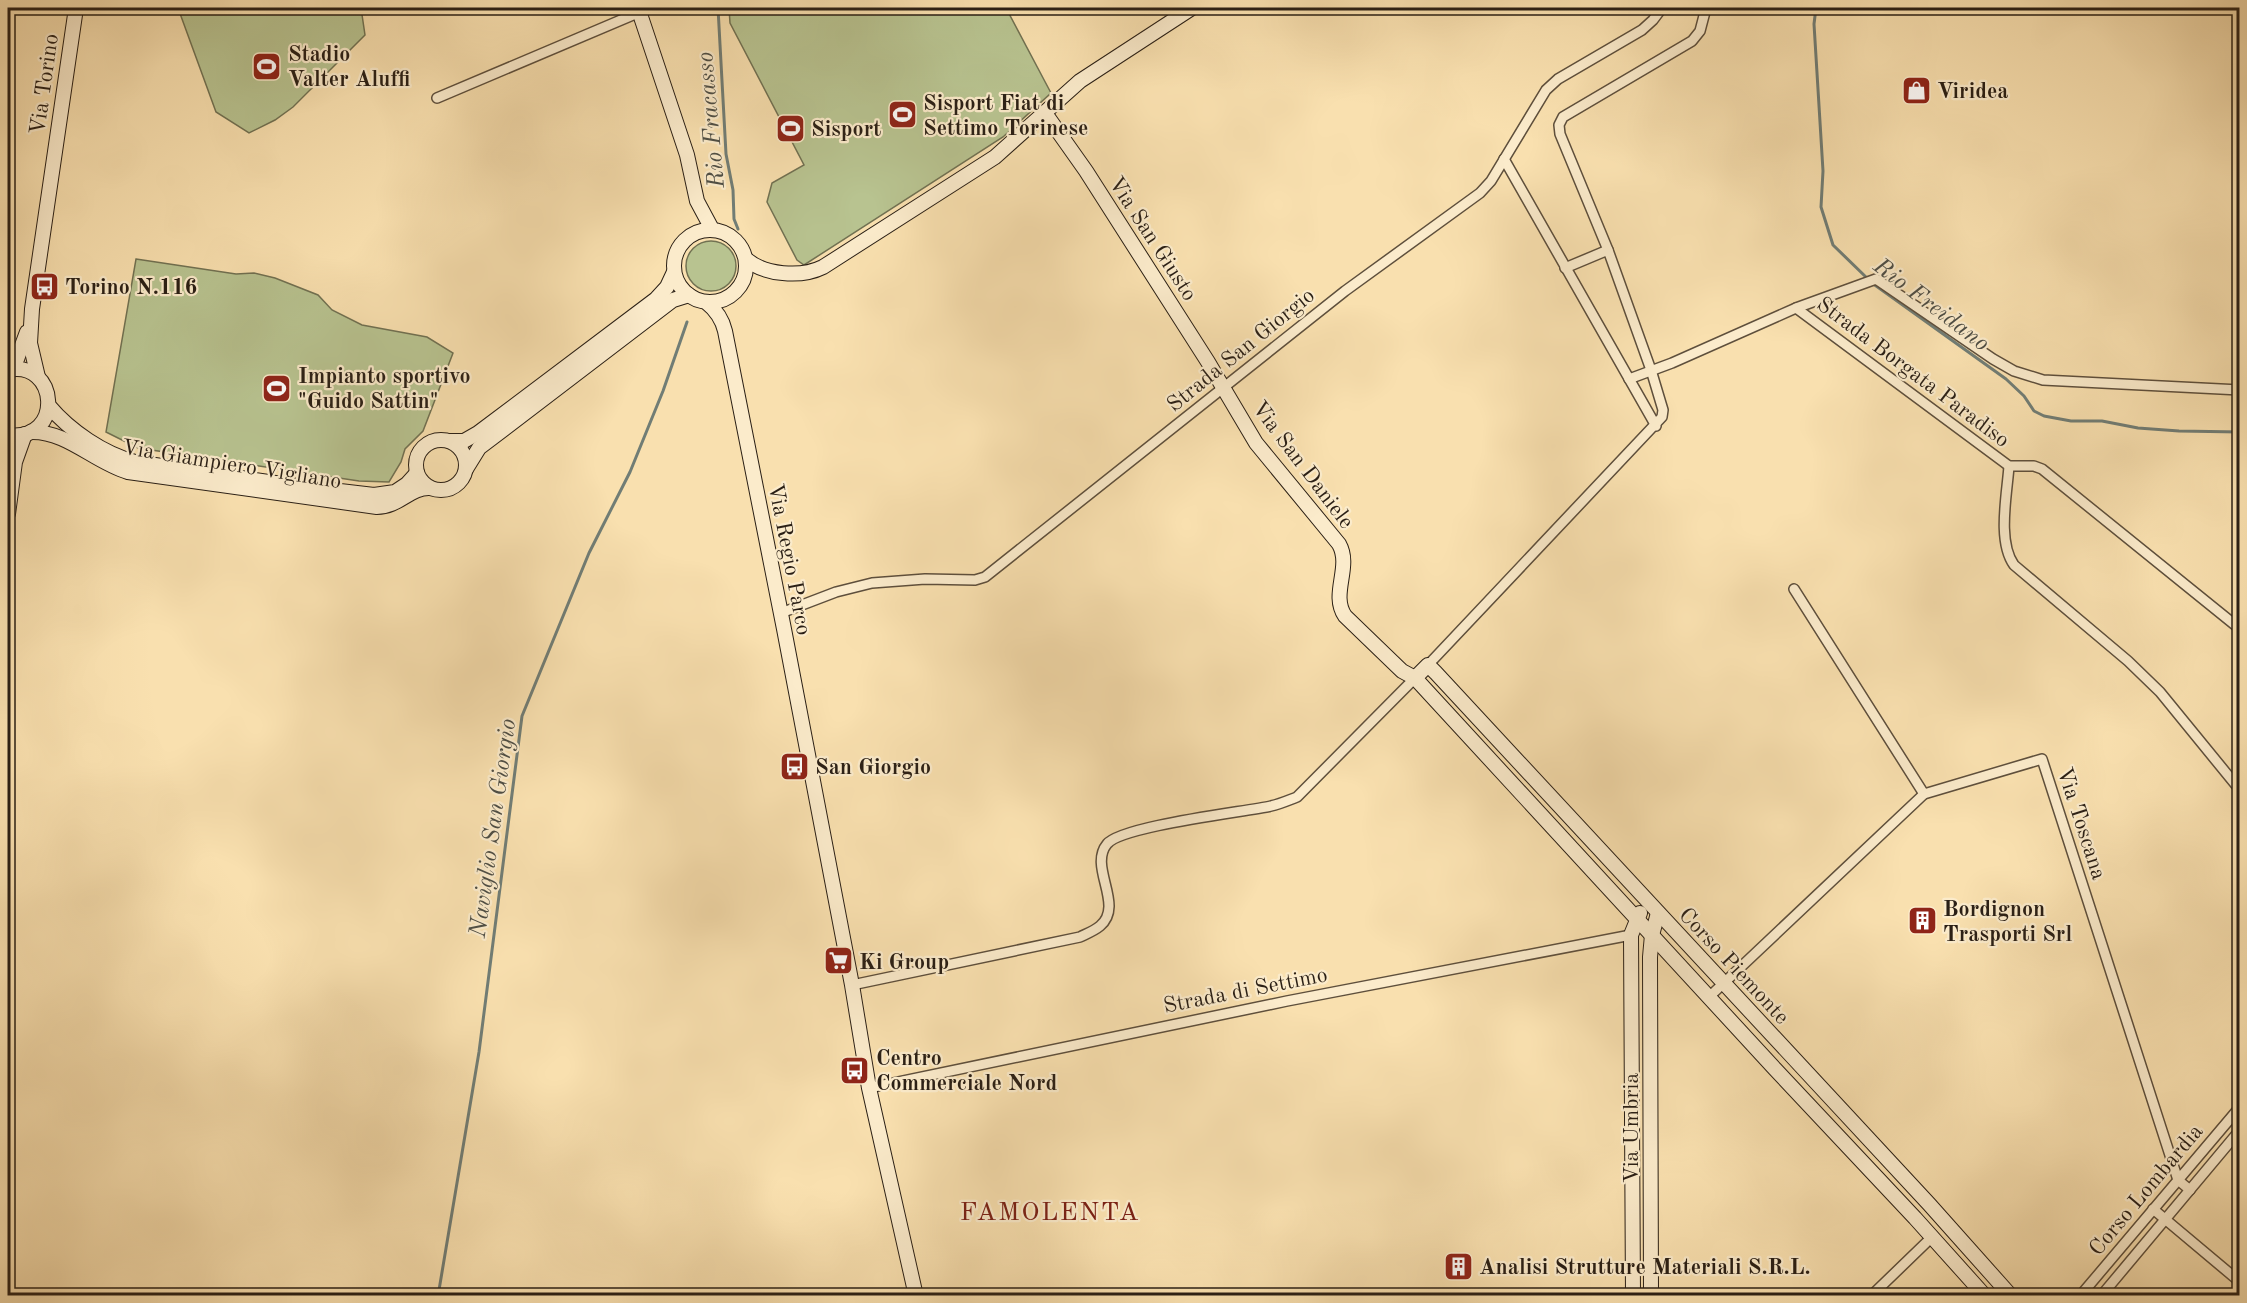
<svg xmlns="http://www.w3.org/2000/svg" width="2247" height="1303" font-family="'Old Standard TT',serif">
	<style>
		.green { fill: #b8c390; stroke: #717152; stroke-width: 1.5 }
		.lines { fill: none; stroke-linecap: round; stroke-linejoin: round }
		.stream { stroke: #717d75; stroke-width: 3 }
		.street-casing { stroke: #5e4f3c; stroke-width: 12 }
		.secondary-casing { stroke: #2a1f15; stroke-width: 16 }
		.street { stroke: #fbebcb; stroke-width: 9 }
		.secondary { stroke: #fbebcb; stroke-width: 14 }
		.labels { text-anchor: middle; stroke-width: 4.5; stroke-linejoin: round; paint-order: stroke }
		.poi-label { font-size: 22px; font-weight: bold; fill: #2a1f15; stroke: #fbebcb; text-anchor: start }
		.street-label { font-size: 22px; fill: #2a1f15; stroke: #fbebcb }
		.water-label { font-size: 24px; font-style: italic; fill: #4e4e45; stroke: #fbebcb }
		.quarter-label { font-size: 26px; letter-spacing: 1.5px; fill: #7a1f14; stroke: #fbebcb }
	</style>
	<rect width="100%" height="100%" fill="#f9e0af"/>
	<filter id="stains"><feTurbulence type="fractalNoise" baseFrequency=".00333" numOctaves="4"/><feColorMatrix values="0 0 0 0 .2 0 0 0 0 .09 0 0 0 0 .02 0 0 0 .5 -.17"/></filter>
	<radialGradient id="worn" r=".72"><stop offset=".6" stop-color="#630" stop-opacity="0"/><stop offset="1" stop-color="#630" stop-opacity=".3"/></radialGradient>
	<!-- green -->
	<g class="green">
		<polygon points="178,8 361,8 365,35 293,107 275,120 249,133 216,112"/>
		<polygon points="729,8 1006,8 1051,93 1003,137 804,265 797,260 767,202 772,183 804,165 730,23"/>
		<circle cx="711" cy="266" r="25"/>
		<polygon points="136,259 236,274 254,273 275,278 318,295 332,310 362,325 427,337 453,353 423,431 405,449 401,462 389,482 359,481 138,448 106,432"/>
	</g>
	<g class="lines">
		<!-- stream -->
		<g class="stream">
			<polyline points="718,8 726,154 733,190 734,219 738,229"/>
			<polyline points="1816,8 1814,24 1823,171 1821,207 1833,245 1868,279"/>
			<polyline points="1872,283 2006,379 2024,396 2034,411 2044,416 2071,421 2102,421 2138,428 2179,431 2240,432"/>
			<polyline points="438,1296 479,1052 522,716 589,553 630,472 663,391 687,322"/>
		</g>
		<defs>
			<g id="street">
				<polyline points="437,98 640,12"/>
				<polyline points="1504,159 1656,426"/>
				<polyline points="1608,250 1560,134 1559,125 1563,117 1692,41 1700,31 1706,8"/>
				<polyline points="1796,308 1876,279 1993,359 2014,371 2043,380 2240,390"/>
				<polyline points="1629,379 1672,363 1796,308 2009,466 2034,466 2042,469 2240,629"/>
				<path d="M2009,466c-2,29 -12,75 5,99l114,96 32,31 80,98"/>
				<polyline points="1794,589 1924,794"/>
				<polyline points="781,613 836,592 872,583 925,579 975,580 985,577 1345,291 1480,193 1491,181 1546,90 1558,79 1642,30 1653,20 1662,8"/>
				<polyline points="1428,665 1662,417 1663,410 1651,370 1608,250 1565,268"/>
				<path d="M852,985l228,-48c6,-3 14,-6 20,-11 25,-21 -12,-59 7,-82 14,-18 136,-32 164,-38 9,-2 18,-6 26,-9l118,-119"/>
				<polyline points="1709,997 1924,794 2042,759 2178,1180 2190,1190"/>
				<polyline points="869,1088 1287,1001 1631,935"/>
				<polyline points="2153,1209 2240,1282"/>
				<polyline points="1871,1296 1933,1236"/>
				<polyline points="2080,1296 2240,1107"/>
				<polyline points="2101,1296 2240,1130"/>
			</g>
			<g id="secondary">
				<polyline points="638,8 687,155 697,201 712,229"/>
				<path d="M1045,113l41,58 122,191 48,81 83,101c13,23 -9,50 6,72l57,55 13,7 360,391 140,149 70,78"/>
				<circle cx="710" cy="266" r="36"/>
				<path d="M746,259c18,16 55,19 77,8l172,-110 85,-76 112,-73"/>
				<path d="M706,302c10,8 16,16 19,29l59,298 68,356 17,103 47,208"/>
				<polyline points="8,369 17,359 27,332"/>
				<path d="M8,370c50,-11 57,72 0,65"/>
				<polyline points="38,377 30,343 32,309 76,8"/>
				<path d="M49,406c21,25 55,48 86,56l154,23 85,10 21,-3 12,-8 10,-11"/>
				<path d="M31,432c36,-1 63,30 97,40l249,35c22,0 33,-20 53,-19"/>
				<circle cx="441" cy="465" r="25"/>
				<polyline points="450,441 464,441 478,433 656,299 667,287 674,272"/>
				<polyline points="466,469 479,448 673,300 689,295"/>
				<polyline points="8,514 15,462 25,434"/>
				<polyline points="1415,678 1428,665 1436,673 1929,1204 2011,1296"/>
				<polyline points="1633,1296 1631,935 1640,913"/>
				<polyline points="1651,1296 1650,957 1652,935 1658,913"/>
			</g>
		</defs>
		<!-- street casing -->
		<use href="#street" class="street-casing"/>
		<!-- secondary casing -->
		<use href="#secondary" class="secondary-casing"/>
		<!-- street -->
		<use href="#street" class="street"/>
		<!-- secondary -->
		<use href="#secondary" class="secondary"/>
	</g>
	<!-- icons -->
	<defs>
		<symbol id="stadium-square" viewBox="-11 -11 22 22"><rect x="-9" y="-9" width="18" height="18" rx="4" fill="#8f2418" stroke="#fbebcb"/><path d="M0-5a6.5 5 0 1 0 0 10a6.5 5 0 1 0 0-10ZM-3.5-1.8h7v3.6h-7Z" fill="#fff"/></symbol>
		<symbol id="shop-square" viewBox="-11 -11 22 22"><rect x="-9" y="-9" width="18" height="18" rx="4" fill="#8f2418" stroke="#fbebcb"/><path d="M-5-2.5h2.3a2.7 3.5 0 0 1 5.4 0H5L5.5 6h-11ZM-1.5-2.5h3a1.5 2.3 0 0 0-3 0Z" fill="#fff"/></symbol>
		<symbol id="bus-square" viewBox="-11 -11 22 22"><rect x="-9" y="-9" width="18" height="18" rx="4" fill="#8f2418" stroke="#fbebcb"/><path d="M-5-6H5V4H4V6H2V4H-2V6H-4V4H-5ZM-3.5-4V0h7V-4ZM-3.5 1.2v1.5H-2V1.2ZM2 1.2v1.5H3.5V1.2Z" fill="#fff"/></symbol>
		<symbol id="building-square" viewBox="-11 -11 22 22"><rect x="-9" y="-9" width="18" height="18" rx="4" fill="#8f2418" stroke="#fbebcb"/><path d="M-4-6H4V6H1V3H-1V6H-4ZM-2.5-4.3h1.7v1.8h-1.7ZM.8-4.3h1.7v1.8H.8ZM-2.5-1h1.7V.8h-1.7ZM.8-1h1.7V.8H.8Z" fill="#fff"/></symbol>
		<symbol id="supermarket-square" viewBox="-11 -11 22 22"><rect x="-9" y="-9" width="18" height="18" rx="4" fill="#8f2418" stroke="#fbebcb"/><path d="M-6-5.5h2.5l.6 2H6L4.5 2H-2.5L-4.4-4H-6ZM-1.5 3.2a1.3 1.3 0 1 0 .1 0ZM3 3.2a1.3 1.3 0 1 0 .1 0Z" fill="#fff"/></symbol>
	</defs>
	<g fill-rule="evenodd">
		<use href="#stadium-square" x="250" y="50" width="33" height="33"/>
		<use href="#shop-square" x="1900" y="74" width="33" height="33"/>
		<use href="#stadium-square" x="886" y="98" width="33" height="33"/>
		<use href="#stadium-square" x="774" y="112" width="33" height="33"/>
		<use href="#bus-square" x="28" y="270" width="33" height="33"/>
		<use href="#stadium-square" x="260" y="372" width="33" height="33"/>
		<use href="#bus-square" x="778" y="750" width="33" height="33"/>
		<use href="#building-square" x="1906" y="904" width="33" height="33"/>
		<use href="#supermarket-square" x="822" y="944" width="33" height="33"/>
		<use href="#bus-square" x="838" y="1054" width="33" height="33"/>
		<use href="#building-square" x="1442" y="1250" width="33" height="33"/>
	</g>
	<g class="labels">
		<!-- poi labels -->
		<g class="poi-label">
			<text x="288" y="61">Stadio<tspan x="288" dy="25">Valter Aluffi</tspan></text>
			<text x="1937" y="98">Viridea</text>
			<text x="923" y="110">Sisport Fiat di<tspan x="923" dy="25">Settimo Torinese</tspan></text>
			<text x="811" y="136">Sisport</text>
			<text x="65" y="294">Torino N.116</text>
			<text x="298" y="383">Impianto sportivo<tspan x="298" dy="25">"Guido Sattin"</tspan></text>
			<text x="815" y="774">San Giorgio</text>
			<text x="1943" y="916">Bordignon<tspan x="1943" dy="25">Trasporti Srl</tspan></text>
			<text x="859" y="969">Ki Group</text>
			<text x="876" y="1065">Centro<tspan x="876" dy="25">Commerciale Nord</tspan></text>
			<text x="1479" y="1274">Analisi Strutture Materiali S.R.L.</text>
		</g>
		<!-- street labels -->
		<g class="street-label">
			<text transform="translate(43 84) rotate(-82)" y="8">Via Torino</text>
			<text transform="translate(1154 238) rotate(57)" y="8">Via San Giusto</text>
			<text transform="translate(1240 349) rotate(-39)" y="8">Strada San Giorgio</text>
			<text transform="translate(1914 371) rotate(37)" y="8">Strada Borgata Paradiso</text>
			<text transform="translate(232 463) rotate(9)" y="8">Via Giampiero Vigliano</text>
			<text transform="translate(1304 464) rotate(53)" y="8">Via San Daniele</text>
			<text transform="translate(791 559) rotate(79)" y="8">Via Regio Parco</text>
			<text transform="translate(2083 823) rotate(72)" y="8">Via Toscana</text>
			<text transform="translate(1735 965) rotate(47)" y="8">Corso Piemonte</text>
			<text transform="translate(1245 989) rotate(-11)" y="8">Strada di Settimo</text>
			<text transform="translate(1630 1128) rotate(-90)" y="8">Via Umbria</text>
			<text transform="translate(2145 1189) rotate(-50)" y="8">Corso Lombardia</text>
		</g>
		<!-- water labels -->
		<g class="water-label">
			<text transform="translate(710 120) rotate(-95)" y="8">Rio Fracasso</text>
			<text transform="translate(1932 304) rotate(37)" y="8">Rio Freidano</text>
			<text transform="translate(492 828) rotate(-82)" y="8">Naviglio San Giorgio</text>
		</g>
		<!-- quarter labels -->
		<g class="quarter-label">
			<text x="1050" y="1220">FAMOLENTA</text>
		</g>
	</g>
	<!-- margin -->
	<rect width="2247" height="1303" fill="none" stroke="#f9e0af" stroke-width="30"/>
	<rect x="9" y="9" width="2229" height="1285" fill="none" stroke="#2a1f15" stroke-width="3"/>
	<rect x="15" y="15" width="2217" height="1273" fill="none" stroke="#2a1f15" stroke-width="1.5"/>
	<rect width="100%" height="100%" filter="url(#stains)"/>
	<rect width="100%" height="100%" fill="url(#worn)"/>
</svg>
